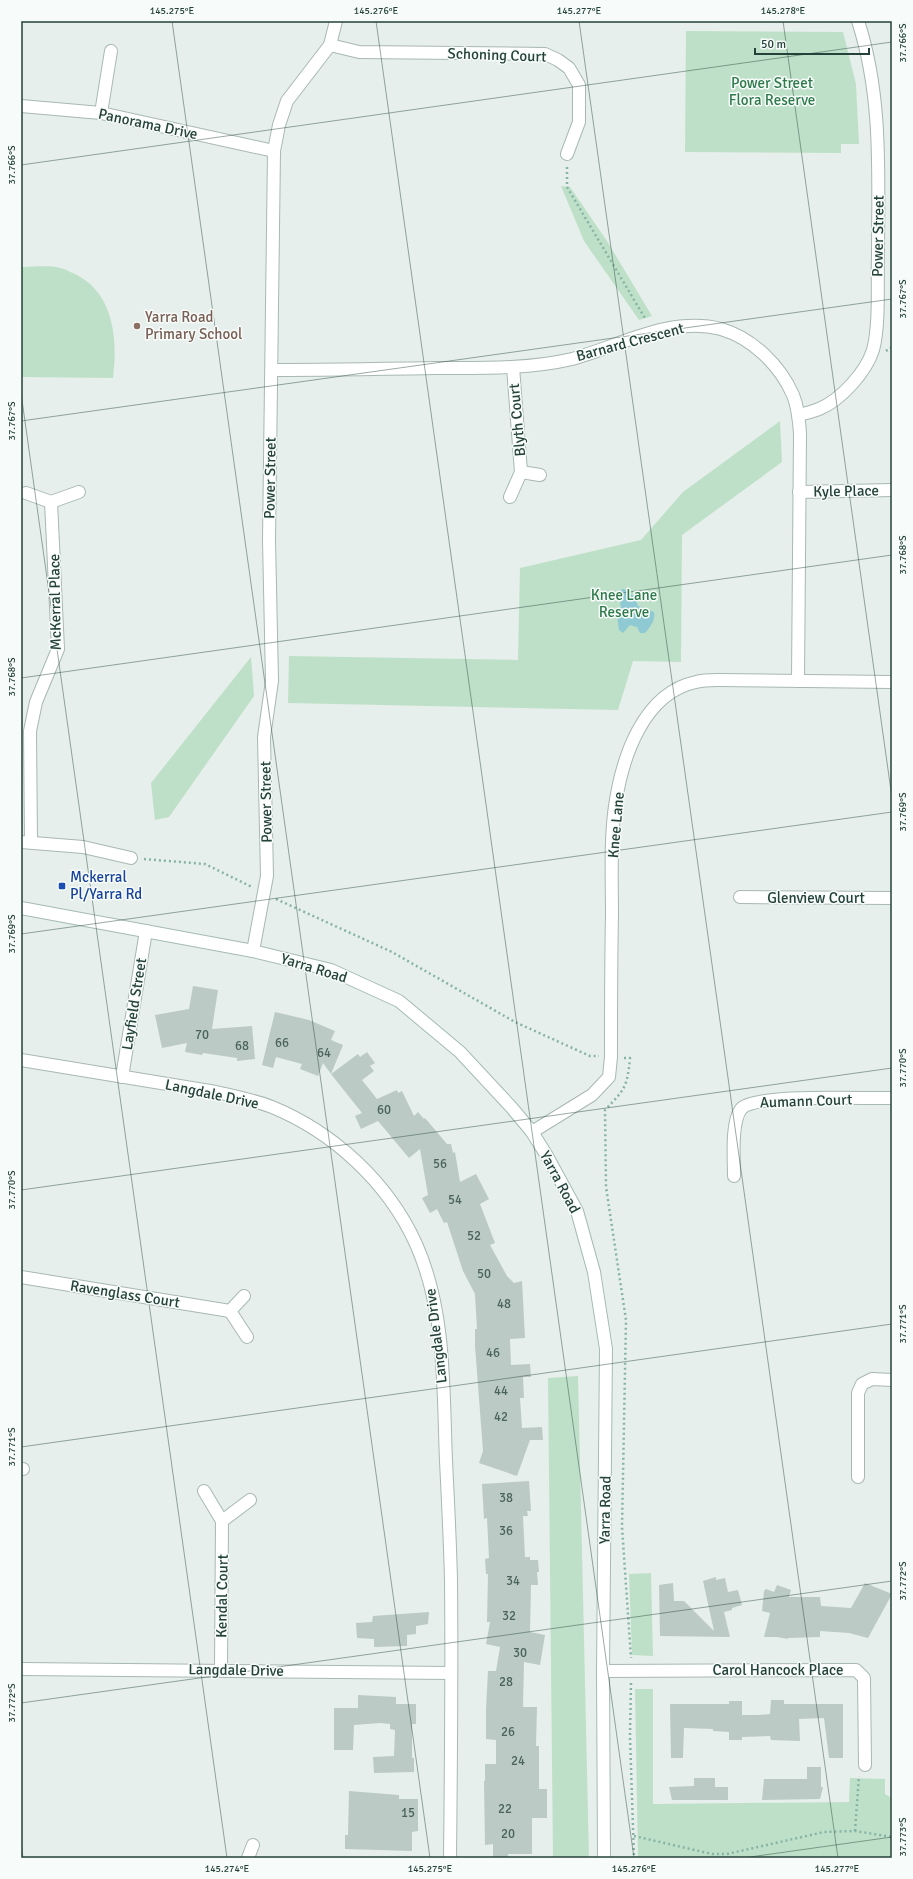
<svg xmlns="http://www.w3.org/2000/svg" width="913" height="1879" font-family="Signika,sans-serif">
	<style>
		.green { fill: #bfe0c8 }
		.water { fill: #8ec9d4 }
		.building { fill: #bbcac4 }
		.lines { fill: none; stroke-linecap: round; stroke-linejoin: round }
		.street-casing { stroke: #a8b8b2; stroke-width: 14 }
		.secondary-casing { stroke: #a4bbb3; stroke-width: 14 }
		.path { stroke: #86b3a5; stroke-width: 2.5; stroke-dasharray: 2 3; stroke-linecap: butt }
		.street { stroke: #fff; stroke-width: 12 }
		.secondary { stroke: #fff; stroke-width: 12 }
		.ticks { fill: none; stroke: #24423a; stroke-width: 1; stroke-opacity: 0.45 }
		.education-dot { fill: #8d6e63; stroke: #f7fbf9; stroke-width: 1.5 }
		.transit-dot { fill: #1a4fb4; stroke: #f7fbf9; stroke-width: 1.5 }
		.labels { text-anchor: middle; stroke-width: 3; stroke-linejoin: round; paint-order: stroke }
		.number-label { font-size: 13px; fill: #4a645c }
		.street-label { font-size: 15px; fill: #24423a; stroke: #f7fbf9 }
		.park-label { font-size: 15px; fill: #2d7a4b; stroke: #f7fbf9 }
		.education-label { font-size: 15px; fill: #785e54; stroke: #f7fbf9; text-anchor: start }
		.transit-label { font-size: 15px; fill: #164399; stroke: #f7fbf9; text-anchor: start }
		.neatline { fill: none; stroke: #24423a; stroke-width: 1.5 }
		.ticks-label { font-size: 10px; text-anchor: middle; fill: #24423a }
	</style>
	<rect width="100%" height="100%" fill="#e6efeb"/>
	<!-- green -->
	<g class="green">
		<polygon points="686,31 843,32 856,84 859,144 841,144 841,153 685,152"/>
		<polygon points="561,186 570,187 607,241 652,316 639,320 584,241"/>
		<path d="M23,267c12,0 26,-2 37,1 6,1 12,5 17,7 37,19 41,66 36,103l-92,-1v-109z"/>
		<polygon points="780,421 782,462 682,535 681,662 633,661 618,710 288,703 289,656 518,660 520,568 641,540 683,492"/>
		<polygon points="251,657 254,696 169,817 155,820 151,783"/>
		<polygon points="578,1376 589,1858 553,1858 548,1378"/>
		<polygon points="651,1573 653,1656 632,1655 629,1574"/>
		<polygon points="635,1689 653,1689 653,1804 849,1802 850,1778 885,1779 885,1794 892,1798 892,1858 638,1858"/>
	</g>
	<!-- water -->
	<path class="water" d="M624,589l11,8 3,9 16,6c2,7 -4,16 -9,21h-5l-3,-6 -7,-2 -7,8 -4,-3 -2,-14 4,-7 -2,-16 1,-3z"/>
	<!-- building -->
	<g class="building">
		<polygon points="193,986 218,990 212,1029 252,1026 255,1059 237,1061 237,1058 203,1053 202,1055 185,1052 187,1043 162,1048 155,1015 189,1009"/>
		<polygon points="275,1012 309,1020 335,1031 331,1040 343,1045 331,1074 323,1063 318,1076 300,1069 302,1064 276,1057 273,1068 262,1065"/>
		<polygon points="367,1052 375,1063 370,1066 374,1071 362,1080 377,1099 397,1090 398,1093 402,1091 414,1116 418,1112 424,1119 425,1118 447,1144 451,1144 453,1153 455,1152 460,1182 476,1174 489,1199 480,1204 495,1243 490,1245 507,1276 514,1283 522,1281 525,1338 510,1339 511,1365 530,1364 531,1377 523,1377 524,1398 520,1398 522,1428 542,1427 543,1440 530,1440 517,1476 479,1463 483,1451 475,1346 475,1329 477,1329 475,1294 463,1271 447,1222 444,1223 437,1209 430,1213 422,1198 428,1195 420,1149 409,1158 378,1121 361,1129 355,1116 362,1113 331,1074 358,1054 360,1057"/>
		<polygon points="529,1481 531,1511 527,1511 528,1516 523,1516 525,1557 530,1557 530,1560 538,1560 539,1572 537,1572 538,1585 531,1585 530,1632 545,1635 540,1665 524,1662 523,1707 537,1707 536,1746 539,1746 539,1789 547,1789 547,1818 532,1818 532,1854 508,1854 508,1858 493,1858 493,1844 485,1845 484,1781 485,1781 485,1764 496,1764 496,1740 486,1739 486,1709 488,1671 496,1671 500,1647 486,1644 490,1622 487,1622 488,1574 486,1574 485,1559 489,1558 487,1518 484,1519 482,1484"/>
		<polygon points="716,1577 716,1580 725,1578 728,1592 738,1590 742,1605 732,1608 732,1610 724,1612 730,1637 660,1636 659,1585 673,1583 674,1601 684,1601 714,1631 703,1581"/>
		<polygon points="865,1583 892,1594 868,1638 849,1633 820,1631 820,1637 788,1638 788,1639 777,1637 764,1637 770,1613 762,1611 764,1591 766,1589 774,1592 777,1585 791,1590 789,1597 820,1597 821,1606 851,1608"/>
		<polygon points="429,1612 428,1624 416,1626 416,1634 407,1635 407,1646 374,1647 374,1639 357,1638 356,1623 372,1622 373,1616"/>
		<polygon points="358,1695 396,1697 396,1704 416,1704 416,1724 412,1724 412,1758 414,1758 414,1772 374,1773 373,1757 394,1756 395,1730 390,1729 390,1724 380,1723 354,1725 353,1750 334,1750 334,1708 358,1708"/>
		<polygon points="771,1700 784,1700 784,1704 843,1704 843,1758 829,1758 824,1718 799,1719 800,1741 771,1740 770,1736 742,1737 742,1740 729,1740 729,1732 713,1731 713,1729 684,1728 683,1758 671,1758 670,1704 729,1704 729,1701 742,1701 742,1715 758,1715 770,1714"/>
		<polygon points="807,1767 821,1767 821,1787 823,1787 820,1799 762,1800 764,1779 807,1779"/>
		<polygon points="694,1778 715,1778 715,1787 728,1787 728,1800 672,1800 669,1787 694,1786"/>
		<polygon points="349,1791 399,1795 399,1799 418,1799 418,1831 412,1832 412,1851 345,1849 345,1835 348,1835"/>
	</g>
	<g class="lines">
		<defs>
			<g id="street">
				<polyline points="330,45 359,52 545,54 558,60 569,68 579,85 579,122 567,154"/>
				<polyline points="21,106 101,113 274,151"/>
				<polyline points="101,113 111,51"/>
				<path d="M272,370c56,0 111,-1 167,-2 42,0 91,1 133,-9 48,-13 97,-43 149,-30 31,9 59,36 72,66 5,12 6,25 7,38l-2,248"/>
				<path d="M799,415c6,-2 13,-3 20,-6 22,-9 47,-37 54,-59 7,-26 4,-67 5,-94 0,-80 5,-158 -20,-235"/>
				<polyline points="521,472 540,475"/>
				<polyline points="799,492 892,490"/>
				<polyline points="26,493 51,502 79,492"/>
				<polyline points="510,497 521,472 513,367"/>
				<polyline points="21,842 83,847 131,858"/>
				<polyline points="31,842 30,731 36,702 58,649 51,502"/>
				<polyline points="740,897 892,898"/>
				<polyline points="253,951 267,876 264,737 272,681 269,540 274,151 279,125 287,101 330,45 336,21"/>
				<path d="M21,1060l195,32c19,4 38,8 56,15 61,25 116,75 144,137 30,67 27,144 30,217 2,39 4,79 5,119 1,92 0,185 -1,278"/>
				<polyline points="122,1077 146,931"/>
				<path d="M532,1132l60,-37 17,-18 2,-20c0,-48 0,-95 1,-143 0,-35 -2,-73 3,-108 7,-48 28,-113 81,-124 7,-2 15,-2 22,-2l174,2"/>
				<path d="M734,1176c0,-17 -3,-54 7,-67 13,-16 126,-10 151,-11"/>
				<polyline points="21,1277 230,1311"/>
				<polyline points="244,1296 230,1311 247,1337"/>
				<polyline points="21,1469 23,1469"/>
				<polyline points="858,1477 858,1393 862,1384 872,1379 892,1380"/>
				<polyline points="204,1491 222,1521 250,1500"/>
				<polyline points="21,1669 451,1673"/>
				<polyline points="221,1670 222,1521"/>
				<polyline points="603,1671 856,1670 864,1678 865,1765"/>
				<polyline points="248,1858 253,1845"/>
			</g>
			<polyline id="secondary" points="21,908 253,951 331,970 399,1001 460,1052 512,1108 532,1132 547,1156 577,1211 594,1272 606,1349 603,1671 604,1858"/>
		</defs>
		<!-- street casing -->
		<use href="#street" class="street-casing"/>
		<!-- secondary casing -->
		<use href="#secondary" class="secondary-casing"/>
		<!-- path -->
		<g class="path">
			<polyline points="567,167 567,187 646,320"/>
			<polyline points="886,351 892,347"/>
			<polyline points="144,859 205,864 252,887"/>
			<polyline points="276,899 392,952 515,1022 590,1056 599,1056"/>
			<path d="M624,1058h6c-3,30 -5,31 -25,52l1,77 20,133 -4,207 9,131"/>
			<polyline points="631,1683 630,1736 634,1858"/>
			<polyline points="855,1831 859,1776"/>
			<polyline points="634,1836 712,1854 727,1854 824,1832 855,1831 892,1837"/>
		</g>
		<!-- street -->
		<use href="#street" class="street"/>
		<!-- secondary -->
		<use href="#secondary" class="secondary"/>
	</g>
	<!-- ticks -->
	<path class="ticks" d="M172,21l258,1837M376,21l258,1837M579,21l259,1837M783,21l109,777M21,165l871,-123M21,393l206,1465M21,421l871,-122M21,678l871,-123M21,934l871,-122M21,1190l871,-122M21,1447l871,-123M21,1703l871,-122M21,1841l2,17M743,1858l149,-21"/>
	<!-- markers -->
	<circle class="education-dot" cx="137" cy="326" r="4"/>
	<rect class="transit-dot" x="58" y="882" width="8" height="8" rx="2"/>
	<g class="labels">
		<!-- number labels -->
		<g class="number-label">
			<text x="202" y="1039">70</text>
			<text x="282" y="1047">66</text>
			<text x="242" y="1050">68</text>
			<text x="324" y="1057">64</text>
			<text x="384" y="1114">60</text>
			<text x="440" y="1168">56</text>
			<text x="455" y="1204">54</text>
			<text x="474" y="1240">52</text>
			<text x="484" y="1278">50</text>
			<text x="504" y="1308">48</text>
			<text x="493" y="1357">46</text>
			<text x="501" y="1395">44</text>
			<text x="501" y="1421">42</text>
			<text x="506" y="1502">38</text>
			<text x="506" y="1535">36</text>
			<text x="513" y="1585">34</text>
			<text x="509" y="1620">32</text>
			<text x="520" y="1657">30</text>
			<text x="506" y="1686">28</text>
			<text x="508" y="1736">26</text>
			<text x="518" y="1765">24</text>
			<text x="505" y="1813">22</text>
			<text x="408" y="1817">15</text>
			<text x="508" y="1838">20</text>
		</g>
		<!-- street labels -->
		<g class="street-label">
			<text transform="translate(497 55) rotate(2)" y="5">Schoning Court</text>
			<text transform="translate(148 124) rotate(12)" y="5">Panorama Drive</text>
			<text transform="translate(878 236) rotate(-89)" y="5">Power Street</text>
			<text transform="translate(630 342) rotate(-15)" y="5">Barnard Crescent</text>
			<text transform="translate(517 420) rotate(-95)" y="5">Blyth Court</text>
			<text transform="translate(270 478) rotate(-89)" y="5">Power Street</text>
			<text transform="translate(846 491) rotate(-1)" y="5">Kyle Place</text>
			<text transform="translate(55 602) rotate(-91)" y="5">McKerral Place</text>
			<text transform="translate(266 802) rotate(-91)" y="5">Power Street</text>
			<text transform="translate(616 825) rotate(-85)" y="5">Knee Lane</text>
			<text x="816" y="903">Glenview Court</text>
			<text transform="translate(314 968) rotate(17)" y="5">Yarra Road</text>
			<text transform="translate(134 1004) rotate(-81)" y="5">Layfield Street</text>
			<text transform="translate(212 1094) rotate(12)" y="5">Langdale Drive</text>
			<text transform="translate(806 1101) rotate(-2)" y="5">Aumann Court</text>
			<text transform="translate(560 1182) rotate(62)" y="5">Yarra Road</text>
			<text transform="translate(125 1294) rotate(9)" y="5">Ravenglass Court</text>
			<text transform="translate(436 1336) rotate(-97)" y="5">Langdale Drive</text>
			<text transform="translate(605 1510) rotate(-89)" y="5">Yarra Road</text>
			<text transform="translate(222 1596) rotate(-89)" y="5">Kendal Court</text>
			<text transform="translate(236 1670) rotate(1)" y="5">Langdale Drive</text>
			<text x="778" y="1675">Carol Hancock Place</text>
		</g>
		<!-- park labels -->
		<g class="park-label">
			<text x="772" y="88">Power Street<tspan x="772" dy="17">Flora Reserve</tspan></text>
			<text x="624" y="600">Knee Lane<tspan x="624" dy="17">Reserve</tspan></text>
		</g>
		<!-- education labels -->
		<g class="education-label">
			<text x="145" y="322">Yarra Road<tspan x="145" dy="17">Primary School</tspan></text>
		</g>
		<!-- transit labels -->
		<g class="transit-label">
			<text x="70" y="882">Mckerral<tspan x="70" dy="17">Pl/Yarra Rd</tspan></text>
		</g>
	</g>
	<!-- border -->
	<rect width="913" height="1879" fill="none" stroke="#f7fbf9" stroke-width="44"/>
	<!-- scale -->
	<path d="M755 48v6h114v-6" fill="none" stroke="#24423a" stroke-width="2"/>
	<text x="761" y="48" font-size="12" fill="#24423a" stroke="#f7fbf9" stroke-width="3" paint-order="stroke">50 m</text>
	<rect x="22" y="22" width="869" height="1835" class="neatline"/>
	<g class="ticks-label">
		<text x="172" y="14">145.275°E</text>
		<text x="376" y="14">145.276°E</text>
		<text x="579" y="14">145.277°E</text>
		<text x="783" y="14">145.278°E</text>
		<text transform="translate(902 43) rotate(-90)" y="4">37.766°S</text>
		<text transform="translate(11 165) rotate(-90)" y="4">37.766°S</text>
		<text transform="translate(902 299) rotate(-90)" y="4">37.767°S</text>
		<text transform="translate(11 421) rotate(-90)" y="4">37.767°S</text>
		<text transform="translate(902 555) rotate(-90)" y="4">37.768°S</text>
		<text transform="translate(11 677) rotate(-90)" y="4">37.768°S</text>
		<text transform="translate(902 812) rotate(-90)" y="4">37.769°S</text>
		<text transform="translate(11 934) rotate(-90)" y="4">37.769°S</text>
		<text transform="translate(902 1068) rotate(-90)" y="4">37.770°S</text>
		<text transform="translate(11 1190) rotate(-90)" y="4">37.770°S</text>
		<text transform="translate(902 1324) rotate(-90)" y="4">37.771°S</text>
		<text transform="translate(11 1447) rotate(-90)" y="4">37.771°S</text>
		<text transform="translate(902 1581) rotate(-90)" y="4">37.772°S</text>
		<text transform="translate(11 1703) rotate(-90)" y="4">37.772°S</text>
		<text transform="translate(902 1837) rotate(-90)" y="4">37.773°S</text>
		<text x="227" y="1872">145.274°E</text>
		<text x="430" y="1872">145.275°E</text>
		<text x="634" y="1872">145.276°E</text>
		<text x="837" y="1872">145.277°E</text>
	</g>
</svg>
